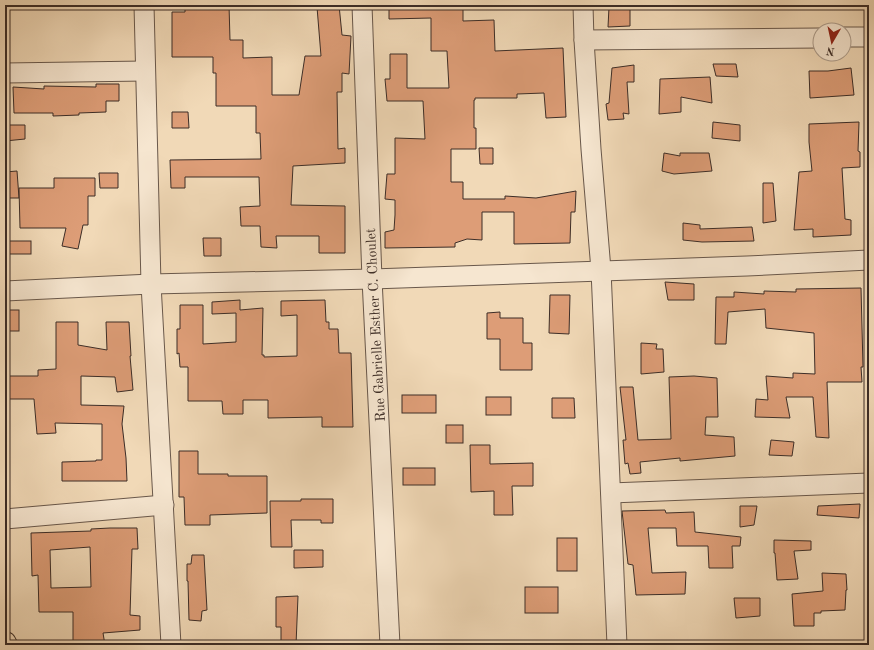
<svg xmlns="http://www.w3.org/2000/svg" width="874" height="650" font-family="'Old Standard TT',serif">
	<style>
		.building { fill: #dd9d77; stroke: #3c2d27; fill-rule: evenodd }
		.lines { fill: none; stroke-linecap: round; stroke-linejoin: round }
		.minor-casing { stroke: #69584b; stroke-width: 21 }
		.major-casing { stroke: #3c2d27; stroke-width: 24 }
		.minor { stroke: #f6e6d0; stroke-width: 19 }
		.major { stroke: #f1d9b7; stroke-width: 22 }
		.labels { text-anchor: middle; stroke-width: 3.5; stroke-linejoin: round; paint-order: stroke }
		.street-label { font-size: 14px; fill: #3c2d27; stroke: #f6e6d0 }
	</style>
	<rect width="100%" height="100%" fill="#f1d9b7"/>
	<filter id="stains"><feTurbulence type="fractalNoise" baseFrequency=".005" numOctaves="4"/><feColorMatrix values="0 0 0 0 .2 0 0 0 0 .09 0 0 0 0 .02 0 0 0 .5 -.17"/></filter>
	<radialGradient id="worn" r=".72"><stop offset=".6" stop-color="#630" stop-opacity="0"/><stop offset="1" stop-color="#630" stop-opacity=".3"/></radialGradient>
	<!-- building -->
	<g class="building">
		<polygon points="185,5 229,5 230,40 243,40 243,58 272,57 272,95 299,95 305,56 321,56 317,7 339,5 342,35 351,36 349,74 342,73 342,92 337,92 338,149 345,148 345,163 293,166 291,205 345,206 345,253 319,253 319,236 276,236 277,248 261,247 260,226 241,226 240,207 260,206 259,177 185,177 185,188 171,188 170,160 261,159 260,133 256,133 256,106 216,106 216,73 213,73 213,57 172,57 172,12 185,12"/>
		<polygon points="389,5 463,5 463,21 494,20 495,51 563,48 566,117 546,118 544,93 517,94 517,98 475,98 475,100 474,100 474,128 476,128 476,149 451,149 451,182 463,182 463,199 505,199 505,196 536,198 576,191 575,212 571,212 570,243 514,244 514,212 482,212 482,240 467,239 455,243 455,247 385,248 385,232 394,230 395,215 395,200 385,199 387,174 395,174 395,138 425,139 423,101 387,101 385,79 390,79 390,54 407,54 407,88 449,88 447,51 431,51 431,18 389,19"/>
		<polygon points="609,7 630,8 630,26 608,27"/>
		<polygon points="713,64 736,64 738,77 716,76"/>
		<polygon points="634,65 634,82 627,82 629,114 623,113 624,119 608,120 606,104 609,103 612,68"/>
		<polygon points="851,68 854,95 810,98 809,71 828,71"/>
		<polygon points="710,77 712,103 681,97 681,112 659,114 660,79"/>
		<polygon points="96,84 119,84 119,101 106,101 106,112 79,113 79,115 53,116 53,113 14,113 13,87 44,89 44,86 96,87"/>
		<polygon points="172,112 188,112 189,128 172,128"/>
		<polygon points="713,122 740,125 740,141 712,138"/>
		<polygon points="859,122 858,151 860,152 860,167 842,168 845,219 851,220 851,235 813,237 813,229 794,230 799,172 812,171 809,142 809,124"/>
		<polygon points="5,125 25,125 25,139 5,141"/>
		<polygon points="479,148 493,148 493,164 480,164"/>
		<polygon points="664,153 680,156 680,153 709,153 712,171 674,174 662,171"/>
		<polygon points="17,171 19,198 5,198 5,172"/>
		<polygon points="99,173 118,173 118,188 100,188"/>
		<polygon points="54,178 95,178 95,196 88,196 88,225 83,225 78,249 62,246 66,228 20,228 19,188 54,188"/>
		<polygon points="763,183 773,183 776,221 763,223"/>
		<polygon points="683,223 700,225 700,229 752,227 754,241 702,242 683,240"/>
		<polygon points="203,238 221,238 221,256 204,256"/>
		<rect x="5" y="241" width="26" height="13"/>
		<polygon points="665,282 694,284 694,300 668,300"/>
		<polygon points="861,288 863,367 861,367 862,382 827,382 829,438 816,437 813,397 786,397 790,418 755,417 756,399 768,400 766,376 793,378 793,373 815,374 814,333 766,328 765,309 728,312 726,344 715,344 716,297 734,297 734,292 764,294 764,291 796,292 796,289"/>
		<polygon points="550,295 570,295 569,334 549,333"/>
		<polygon points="240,300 240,310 263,308 262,355 264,355 264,357 297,356 297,315 281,316 281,301 325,300 326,322 329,322 329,329 338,329 339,353 351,353 353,427 322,427 322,417 268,418 268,400 243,400 243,414 223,414 222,401 188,401 188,367 180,367 179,353 177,354 177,329 180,329 180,305 203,305 203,344 236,342 236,313 212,314 212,302"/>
		<rect x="5" y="310" width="14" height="21"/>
		<polygon points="500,312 500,318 523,318 523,343 532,343 532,370 500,370 500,339 487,339 487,313"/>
		<polygon points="56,322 78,322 78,345 107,350 106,322 129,322 131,356 130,356 133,390 117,392 115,377 81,376 81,405 124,406 122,424 126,458 127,481 62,481 62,462 96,461 96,460 102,460 102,424 55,423 56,433 37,434 34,399 5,399 5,376 38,376 38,370 56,369"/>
		<polygon points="641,343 657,344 656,349 663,349 664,372 641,374"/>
		<polygon points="694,376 717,378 718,417 706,417 705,435 734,437 735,456 680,461 680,458 640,462 641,473 630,474 628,463 625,464 623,440 626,440 620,387 633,387 638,440 671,439 669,377"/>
		<rect x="402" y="395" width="34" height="18"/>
		<rect x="486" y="397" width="25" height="18"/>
		<polygon points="552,398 574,398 575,418 552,418"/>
		<rect x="446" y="425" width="17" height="18"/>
		<polygon points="771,440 794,442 792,456 769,455"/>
		<polygon points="470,445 490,445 490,464 533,463 533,486 512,486 513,515 494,515 494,491 471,492"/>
		<polygon points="179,451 198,451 198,474 228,474 228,476 267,476 267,513 210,515 210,525 185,525 184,497 179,497"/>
		<rect x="403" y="468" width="32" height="17"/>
		<polygon points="301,499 333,499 333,523 321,523 321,520 291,520 292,547 271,547 270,501 301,501"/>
		<polygon points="860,504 859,518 817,515 818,506"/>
		<polygon points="740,506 757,506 754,525 740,527"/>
		<polygon points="665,510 666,513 694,512 695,532 741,537 740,546 732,546 733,568 709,568 708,546 677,546 676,528 648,528 652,573 686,572 685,594 636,595 633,565 628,564 622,511"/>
		<path d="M110,528h27l1,21h-6l-2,66 10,1v14l-37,3 2,12h-32v-33h-34l-1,-37 -6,1 -1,-43 60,-2v-2zM90,547l1,40 -40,1 -1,-38z"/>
		<rect x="557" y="538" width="20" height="33"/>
		<polygon points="774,540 811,541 811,550 794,551 798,579 777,580 775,553 774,553"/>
		<polygon points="294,550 323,550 323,567 294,568"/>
		<polygon points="192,555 204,555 207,610 202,611 201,621 189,620 188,581 187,581 187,564 191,564"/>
		<polygon points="822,573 846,574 847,590 846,590 845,610 821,611 821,613 814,613 814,626 794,626 792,594 823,591"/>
		<rect x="525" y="587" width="33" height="26"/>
		<polygon points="298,596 296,645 281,645 281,627 276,627 276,597"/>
		<polygon points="734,598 760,598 760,616 736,618"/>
	</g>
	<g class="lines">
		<defs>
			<g id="minor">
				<polyline points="144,5 151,284 171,645"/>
				<polyline points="362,5 372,279 390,645"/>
				<polyline points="583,5 584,40 591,149 601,270 617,645"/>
				<polyline points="844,37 869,37"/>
				<polyline points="584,40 820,38"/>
				<polyline points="5,73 145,71"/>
				<polyline points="5,291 151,284 372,279 747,266 869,260"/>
				<polyline points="611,493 869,483"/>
				<polyline points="5,519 164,505"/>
			</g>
			<polyline id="major" points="5,643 6,645"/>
		</defs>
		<!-- minor casing -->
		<use href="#minor" class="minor-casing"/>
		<!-- major casing -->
		<use href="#major" class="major-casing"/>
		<!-- minor -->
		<use href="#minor" class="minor"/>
		<!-- major -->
		<use href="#major" class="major"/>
	</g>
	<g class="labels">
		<!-- street labels -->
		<g class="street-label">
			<text transform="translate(375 325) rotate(-93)" y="5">Rue Gabrielle Esther C. Choulet</text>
		</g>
	</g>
	<!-- margin -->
	<rect width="874" height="650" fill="none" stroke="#f1d9b7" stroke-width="20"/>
	<rect x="6" y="6" width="862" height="638" fill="none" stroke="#3c2d27" stroke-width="2"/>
	<rect x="10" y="10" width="854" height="630" fill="none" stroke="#3c2d27"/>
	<!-- north arrow -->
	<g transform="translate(832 42) rotate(189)"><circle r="19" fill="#f6e6d0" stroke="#ac9c8c"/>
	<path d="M0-3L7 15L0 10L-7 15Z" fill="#8f2418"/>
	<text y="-6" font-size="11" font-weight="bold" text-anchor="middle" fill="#3c2d27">N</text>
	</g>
	<rect width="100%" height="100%" filter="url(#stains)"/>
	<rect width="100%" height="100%" fill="url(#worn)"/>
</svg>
